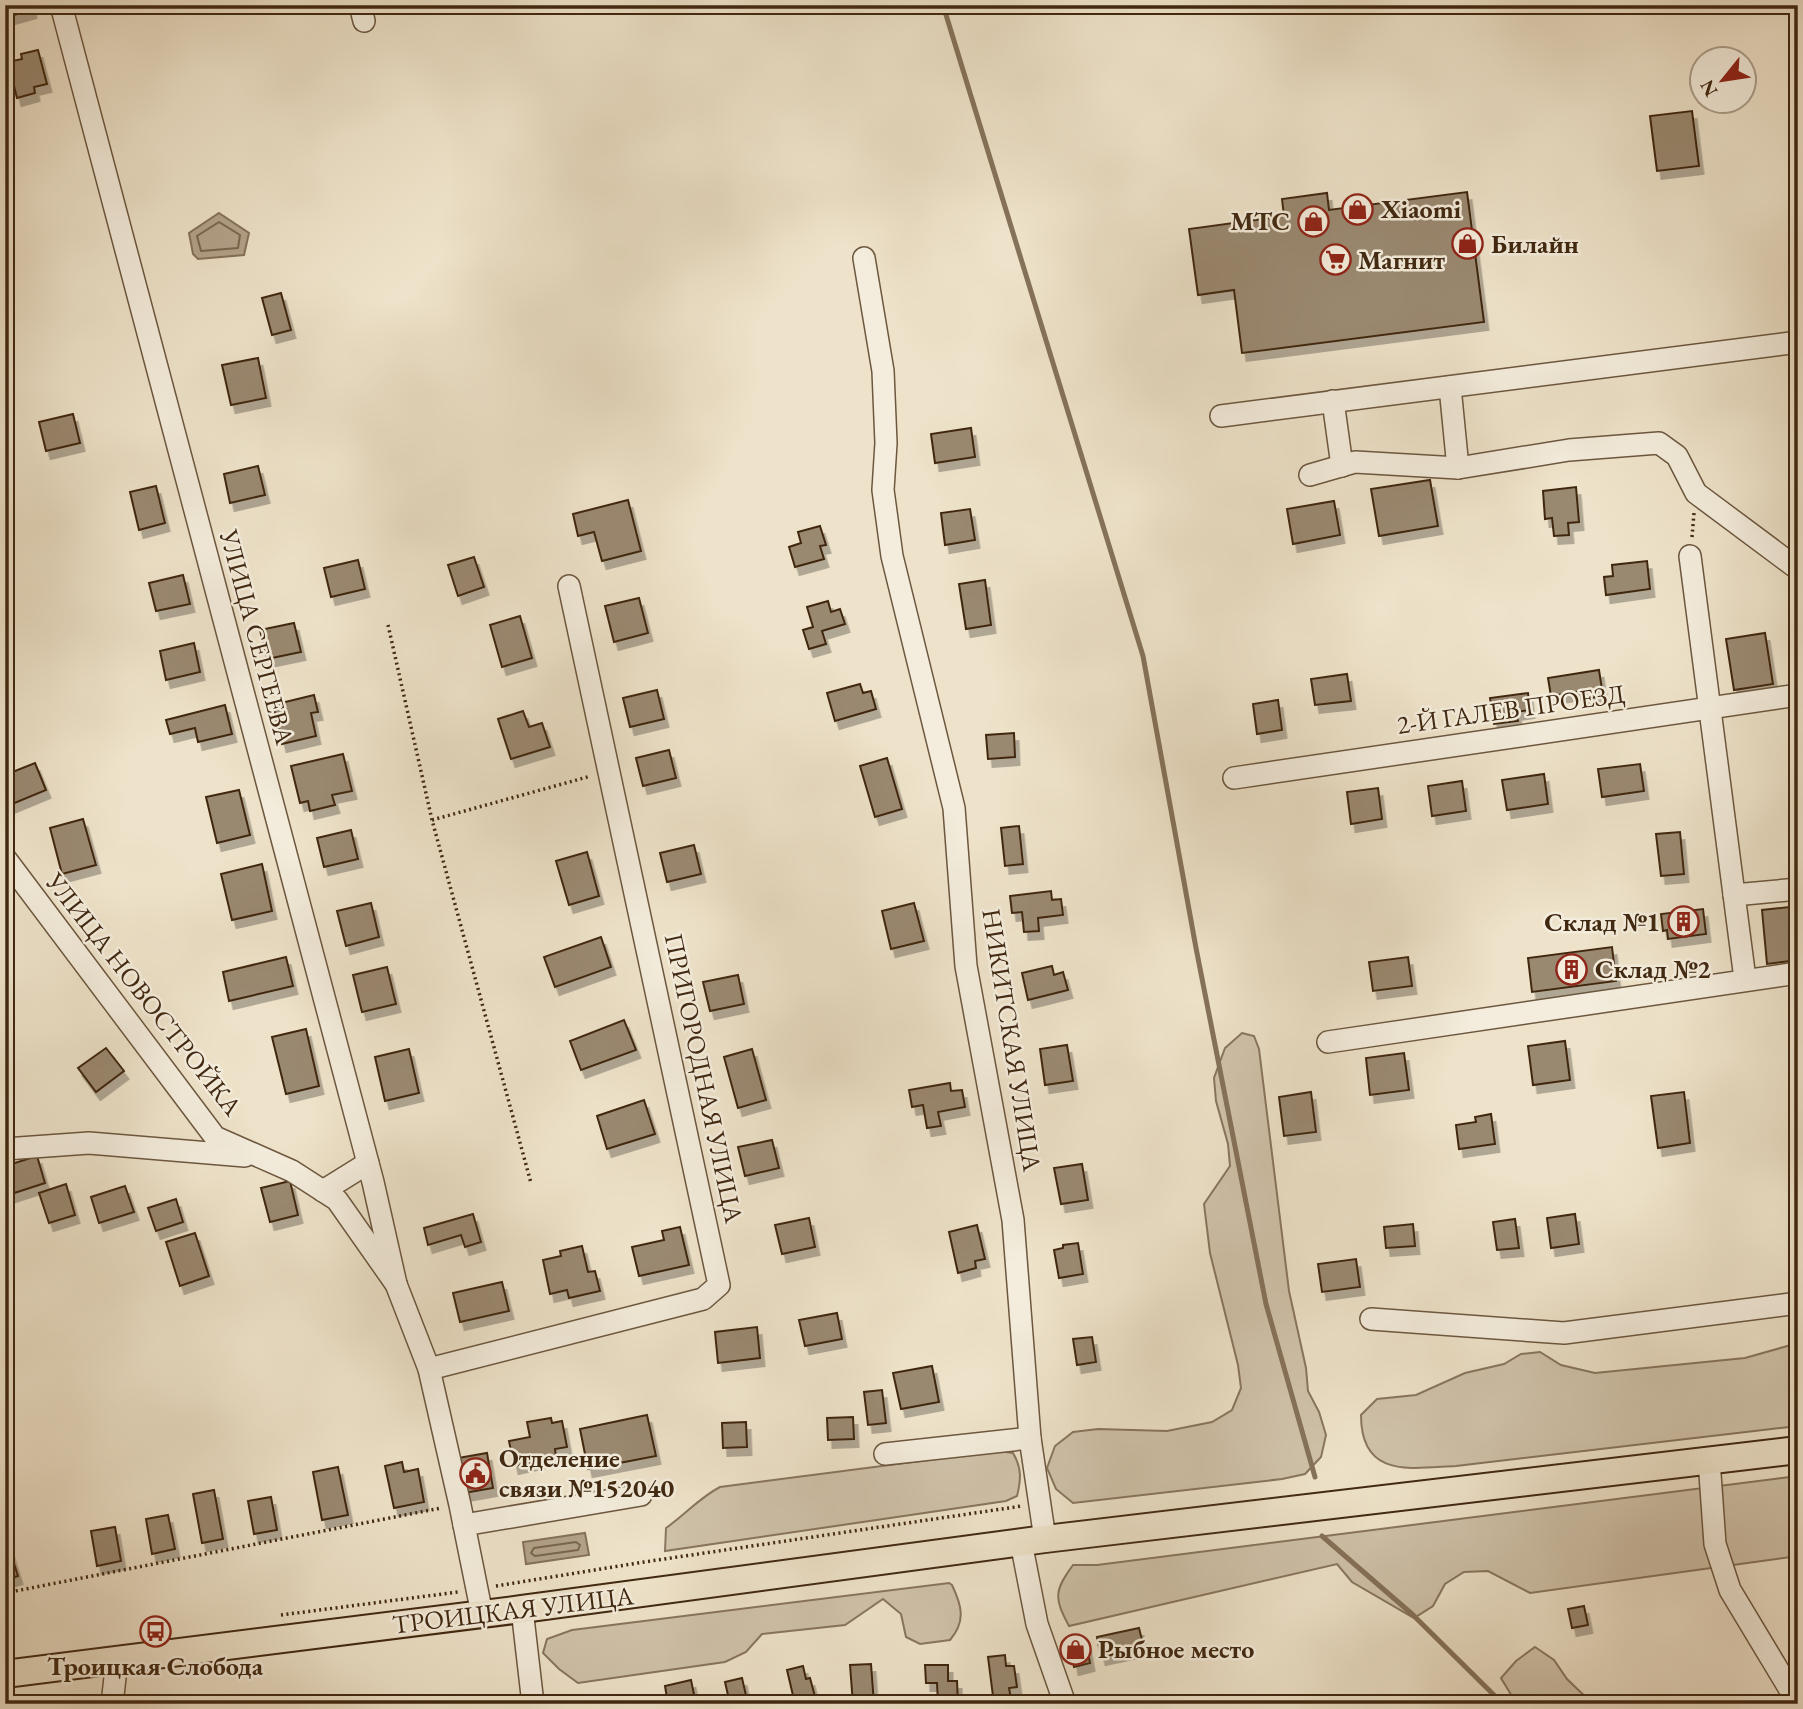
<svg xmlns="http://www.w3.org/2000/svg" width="1803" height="1709" font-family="'EB Garamond',serif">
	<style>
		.green { fill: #d0c3ab; stroke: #88765e; stroke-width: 2 }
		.water { fill: #b3a38b; stroke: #85725a; stroke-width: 2 }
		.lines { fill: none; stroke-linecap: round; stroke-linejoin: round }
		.shore { stroke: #7a664e; stroke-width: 2 }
		.stream { stroke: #85725a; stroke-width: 5 }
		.building { fill: #9a8971; stroke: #402811; stroke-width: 2; filter: url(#shadow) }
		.minor-casing { stroke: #6c573f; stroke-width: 24 }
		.major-casing { stroke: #402811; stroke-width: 30 }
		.path { stroke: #402811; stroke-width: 3.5; stroke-dasharray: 2 3.5; stroke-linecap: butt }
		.minor { stroke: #f4eddd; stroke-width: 21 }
		.major { stroke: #eee3ca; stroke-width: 26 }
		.labels { text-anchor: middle; stroke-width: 5; stroke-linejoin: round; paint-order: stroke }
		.poi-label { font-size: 26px; font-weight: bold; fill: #402811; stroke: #f4eddd; text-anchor: start }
		.street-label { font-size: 26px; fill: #402811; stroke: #f4eddd }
	</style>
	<defs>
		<filter id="shadow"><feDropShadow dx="4.5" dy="8" stdDeviation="0" flood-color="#0004"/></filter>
	</defs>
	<rect width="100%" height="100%" fill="#eee3ca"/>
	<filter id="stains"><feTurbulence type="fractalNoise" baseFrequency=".00286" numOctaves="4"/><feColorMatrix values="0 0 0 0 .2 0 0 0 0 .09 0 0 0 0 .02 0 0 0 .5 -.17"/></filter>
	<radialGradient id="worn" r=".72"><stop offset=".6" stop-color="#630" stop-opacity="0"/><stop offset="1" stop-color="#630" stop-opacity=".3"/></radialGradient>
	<!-- green -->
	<g class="green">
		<polygon points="1242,1033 1254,1036 1259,1049 1289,1291 1306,1368 1308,1391 1319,1412 1326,1435 1321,1457 1305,1474 1282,1479 1073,1503 1056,1489 1047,1468 1055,1446 1073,1432 1098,1429 1167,1431 1212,1422 1232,1410 1241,1388 1238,1365 1210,1253 1204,1204 1230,1166 1228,1144 1216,1101 1214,1078 1225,1048"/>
		<path d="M1798,1343v83l-342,40c-45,2 -95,13 -95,-51l16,-16 39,-4 49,-22 39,-9 17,-10 19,-2 21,13 34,8 150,-15z"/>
		<path d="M998,1451l15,2c9,15 8,27 4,43l-11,5 -341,50 1,-23c20,-14 33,-30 54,-41z"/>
		<path d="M1798,1476v80l-268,37 -42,-22 -24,1 -19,12 -12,22 -19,12 -62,-36 -15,-18 -268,62c-15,-28 -15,-35 4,-61h24z"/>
		<path d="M949,1583l3,2c10,21 14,36 -2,55l-30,4 -14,-7 -5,-23 -18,-15 -38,26 -83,9 -16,18 -21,10 -147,21 -19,-14 -16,-16 4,-14 25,-9z"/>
		<polygon points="1535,1647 1554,1660 1567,1679 1593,1704 1519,1704 1513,1698 1501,1678 1516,1661"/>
	</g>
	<!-- water -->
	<g class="water">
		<polygon points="219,213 249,233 244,255 198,259 193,254 189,233"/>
		<polygon points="585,1533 589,1555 526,1564 523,1542"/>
	</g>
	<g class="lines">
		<!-- shore -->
		<g class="shore">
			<polygon points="219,222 240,235 238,248 201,251 197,236"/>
			<polygon points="576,1542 580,1545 578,1550 535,1556 531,1553 534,1548"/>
		</g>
		<!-- stream -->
		<g class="stream">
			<polyline points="943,5 1143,656 1196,948 1266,1304 1315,1477"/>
			<polyline points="1322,1536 1412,1614 1503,1704"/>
		</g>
	</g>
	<!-- building -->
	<g class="building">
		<polygon points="5,5 31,5 32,10 7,17"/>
		<polygon points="38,50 47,84 34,87 35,93 17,98 8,62 22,59 21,54"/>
		<polygon points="1692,111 1699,166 1657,171 1650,116"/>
		<polygon points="1467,192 1484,322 1242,353 1234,290 1198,295 1189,229 1284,216 1282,199 1327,193 1329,210"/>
		<polygon points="281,293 291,330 272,335 262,298"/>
		<polygon points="258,358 266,398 231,405 222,365"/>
		<polygon points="73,414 80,443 46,451 39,422"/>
		<polygon points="971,428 975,457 935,463 931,434"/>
		<polygon points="258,466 265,495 230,503 224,474"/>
		<polygon points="1430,480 1438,526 1379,536 1371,489"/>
		<polygon points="156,486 165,523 139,530 130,492"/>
		<polygon points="1576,487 1579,522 1568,523 1569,535 1554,536 1552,518 1545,519 1543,491"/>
		<polygon points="628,500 641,551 602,561 594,532 578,536 573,514"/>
		<polygon points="1334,501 1340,535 1293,544 1287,509"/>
		<polygon points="970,509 975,540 945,545 941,513"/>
		<polygon points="820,526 826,545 820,546 824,559 795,567 789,547 801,543 798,532"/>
		<polygon points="474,557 484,587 458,596 448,565"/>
		<polygon points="358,560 365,589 331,597 324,568"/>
		<polygon points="1647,561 1650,589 1606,595 1604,577 1613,576 1612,565"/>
		<polygon points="183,575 190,604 156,611 149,583"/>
		<polygon points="985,580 991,625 966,629 959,584"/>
		<polygon points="639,598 648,633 614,642 605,606"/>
		<polygon points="828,601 831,612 840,609 845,624 822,631 826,644 809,649 803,630 813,627 807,607"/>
		<polygon points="520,616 532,658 502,667 490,625"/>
		<polygon points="294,623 301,652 267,659 260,630"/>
		<polygon points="1765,633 1773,684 1734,690 1726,639"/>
		<polygon points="194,643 200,672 166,680 160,651"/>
		<polygon points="1599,670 1603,696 1579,700 1578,692 1551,696 1548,678"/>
		<polygon points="1347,674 1351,701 1315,705 1311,679"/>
		<polygon points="860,684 863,693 871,691 876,709 835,721 827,693"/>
		<polygon points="657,690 664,719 630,727 623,698"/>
		<polygon points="1528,693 1530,710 1516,712 1518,721 1494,724 1490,698"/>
		<polygon points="314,695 318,712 311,713 316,736 282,744 273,705"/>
		<polygon points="1278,700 1282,730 1257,734 1253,704"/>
		<polygon points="225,705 232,734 198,742 195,728 170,734 166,720"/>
		<polygon points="523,711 529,727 542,723 550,747 511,759 498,719"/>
		<polygon points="1014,733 1015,757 988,759 986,735"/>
		<polygon points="669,750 676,778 643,786 636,758"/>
		<polygon points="343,754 352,791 332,795 335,805 310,811 308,801 300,803 291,766"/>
		<polygon points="887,758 902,809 875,817 860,766"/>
		<polygon points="35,763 46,790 5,807 5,775"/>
		<polygon points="1640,764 1644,791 1602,797 1598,769"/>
		<polygon points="1544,774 1548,804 1507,810 1502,780"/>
		<polygon points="1462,781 1466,811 1432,816 1428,786"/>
		<polygon points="1378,788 1382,819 1351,824 1347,792"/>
		<polygon points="239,790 250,835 217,843 206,797"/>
		<polygon points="83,819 96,865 62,874 50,828"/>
		<polygon points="1019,826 1023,864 1005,866 1001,828"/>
		<polygon points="351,830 358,859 324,867 317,838"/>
		<polygon points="1680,832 1684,874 1661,876 1656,834"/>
		<polygon points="694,845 701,874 667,882 660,853"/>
		<polygon points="587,852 599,896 569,905 556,861"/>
		<polygon points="262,864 272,911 232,920 221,874"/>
		<polygon points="1051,891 1052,900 1061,899 1063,915 1038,918 1039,931 1024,932 1022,912 1012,913 1010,896"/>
		<polygon points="371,903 379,937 346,946 337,911"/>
		<polygon points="914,903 924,941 891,949 882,911"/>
		<polygon points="1798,906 1798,960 1767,964 1762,910"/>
		<polygon points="1703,909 1706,934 1668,939 1667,930 1663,931 1661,914"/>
		<polygon points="601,937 611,967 555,987 544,957"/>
		<polygon points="1612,947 1616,981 1532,992 1528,958"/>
		<polygon points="286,957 293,986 229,1001 223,972"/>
		<polygon points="1408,957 1412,986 1373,991 1369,962"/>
		<polygon points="1052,966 1054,975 1063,972 1068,990 1028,1000 1022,973"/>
		<polygon points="387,967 396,1004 362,1012 353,975"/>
		<polygon points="738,975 744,1004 710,1011 703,982"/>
		<polygon points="624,1020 636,1050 581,1070 570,1041"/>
		<polygon points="306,1029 319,1086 286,1094 272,1037"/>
		<polygon points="1565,1041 1570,1080 1533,1085 1528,1046"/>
		<polygon points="1067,1045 1073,1081 1045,1085 1040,1049"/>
		<polygon points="106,1048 124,1071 96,1092 78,1068"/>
		<polygon points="409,1049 419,1093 385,1101 375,1057"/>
		<polygon points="752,1049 766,1100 738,1108 724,1057"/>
		<polygon points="1404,1053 1409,1090 1370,1095 1366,1058"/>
		<polygon points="950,1083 951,1091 962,1090 965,1107 938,1112 941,1126 927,1128 923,1105 912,1107 909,1090"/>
		<polygon points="1311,1092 1316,1132 1284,1136 1279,1097"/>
		<polygon points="1684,1092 1690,1143 1658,1148 1651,1096"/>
		<polygon points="644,1100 655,1134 607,1149 597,1116"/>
		<polygon points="1491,1114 1495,1144 1459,1149 1456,1125 1476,1122 1475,1117"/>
		<polygon points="772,1140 779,1168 745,1176 738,1147"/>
		<polygon points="37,1156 45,1183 5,1196 5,1166"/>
		<polygon points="1082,1164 1088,1200 1061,1204 1054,1168"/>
		<polygon points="290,1181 298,1215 270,1222 261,1188"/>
		<polygon points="66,1184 75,1215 49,1223 39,1193"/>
		<polygon points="125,1186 134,1212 99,1223 91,1197"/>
		<polygon points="176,1199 183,1222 156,1231 148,1208"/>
		<polygon points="473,1214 481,1242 465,1247 461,1235 428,1245 424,1228"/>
		<polygon points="1575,1214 1579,1244 1551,1248 1547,1218"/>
		<polygon points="809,1218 815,1247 782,1254 775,1225"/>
		<polygon points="1515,1219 1519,1248 1497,1250 1493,1222"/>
		<polygon points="1413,1224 1415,1246 1386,1248 1384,1227"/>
		<polygon points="977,1225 985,1259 975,1261 976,1268 958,1273 949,1232"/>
		<polygon points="680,1227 689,1265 639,1276 632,1247 664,1240 662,1231"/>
		<polygon points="195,1233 209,1276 180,1286 166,1242"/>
		<polygon points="1078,1243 1083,1274 1059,1278 1054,1250 1063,1248 1063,1245"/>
		<polygon points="582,1246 588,1272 595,1271 600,1291 569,1298 567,1290 550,1294 543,1260 561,1256 560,1251"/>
		<polygon points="1356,1259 1360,1287 1322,1292 1318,1264"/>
		<polygon points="502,1282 509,1311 460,1322 453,1293"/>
		<polygon points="837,1313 842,1339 805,1346 799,1320"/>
		<polygon points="757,1327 760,1358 718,1363 715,1332"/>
		<polygon points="1092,1337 1096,1362 1077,1365 1073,1339"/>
		<polygon points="932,1366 939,1402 901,1409 893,1373"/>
		<polygon points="882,1390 886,1423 868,1425 864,1392"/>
		<polygon points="647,1415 656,1456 588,1469 580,1429"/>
		<polygon points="853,1417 854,1439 828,1440 827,1418"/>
		<polygon points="551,1418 552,1423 562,1421 567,1447 555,1449 556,1457 514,1466 509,1441 530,1437 527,1422"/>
		<polygon points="746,1422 747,1447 723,1448 722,1423"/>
		<polygon points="487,1453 493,1488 464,1493 458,1458"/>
		<polygon points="402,1462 404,1472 418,1469 424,1502 394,1508 385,1466"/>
		<polygon points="338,1467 348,1515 322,1520 313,1472"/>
		<polygon points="214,1490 223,1539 202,1543 193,1494"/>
		<polygon points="271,1497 277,1530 254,1534 248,1501"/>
		<polygon points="168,1515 175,1549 152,1554 146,1519"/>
		<polygon points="115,1527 121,1561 97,1566 91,1531"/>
		<polygon points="5,1535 18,1576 5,1580"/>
		<polygon points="1584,1606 1588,1625 1572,1628 1568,1609"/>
		<polygon points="1139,1628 1144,1648 1101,1657 1097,1637"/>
		<polygon points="1086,1641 1090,1663 1074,1667 1070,1644"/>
		<polygon points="1005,1655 1006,1666 1014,1666 1017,1687 1009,1688 1012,1704 994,1704 988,1657"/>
		<polygon points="871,1664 874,1704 853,1704 850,1665"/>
		<polygon points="925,1665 948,1665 948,1681 957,1681 958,1704 938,1704 937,1683 926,1683"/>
		<polygon points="803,1666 806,1679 810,1678 817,1704 795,1704 787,1670"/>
		<polygon points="742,1678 748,1704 730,1704 725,1682"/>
		<polygon points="691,1680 696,1704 668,1704 665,1686"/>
	</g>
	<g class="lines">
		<defs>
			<g id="minor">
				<polyline points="61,5 373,1182 396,1284"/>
				<polyline points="360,5 364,21"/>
				<polyline points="864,258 883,371 886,443 883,490 892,556 954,808 966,966 1013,1220 1030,1438 1045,1539"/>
				<polyline points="1450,387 1458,468"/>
				<polyline points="1333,401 1342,466"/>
				<polyline points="1221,416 1798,342"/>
				<polyline points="1310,475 1355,462 1458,468 1569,450 1659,443 1677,456 1696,493 1798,569"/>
				<polyline points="1690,556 1745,979"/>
				<polyline points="1234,778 1798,695"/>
				<polyline points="5,858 215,1137 292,1171 337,1200 396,1284 429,1369 460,1505 482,1614"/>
				<polyline points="1734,895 1798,889"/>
				<polyline points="1328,1042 1798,973"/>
				<polyline points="5,1149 89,1143 245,1156"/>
				<polyline points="323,1191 368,1163"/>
				<polyline points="1371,1319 1564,1333 1798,1303"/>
				<polyline points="429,1369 703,1299 719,1285 569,586"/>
				<polyline points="885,1454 1030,1438"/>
				<polyline points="1709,1460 1715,1544 1730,1590 1798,1703"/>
				<polyline points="464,1525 641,1495"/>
				<polyline points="1021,1542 1037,1624 1065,1704"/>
				<polyline points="522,1609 533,1704"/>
				<polyline points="112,1704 117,1660"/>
			</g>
			<polyline id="major" points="5,1674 522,1609 1045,1539 1798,1450"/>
		</defs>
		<!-- minor casing -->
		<use href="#minor" class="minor-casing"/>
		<!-- major casing -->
		<use href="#major" class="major-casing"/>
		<!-- path -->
		<g class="path">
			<polyline points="1692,537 1694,513"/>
			<polyline points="388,625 432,820 531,1183"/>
			<polyline points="432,820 591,776"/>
			<polyline points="496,1586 644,1562 1022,1506"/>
			<polyline points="5,1593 441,1508"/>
			<polyline points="281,1615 458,1592"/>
		</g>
		<!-- minor -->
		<use href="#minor" class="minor"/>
		<!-- major -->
		<use href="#major" class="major"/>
	</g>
	<!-- icons -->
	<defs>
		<symbol id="shop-ring" viewBox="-11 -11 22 22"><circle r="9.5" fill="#f4eddd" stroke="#8f2418" stroke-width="1.5"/><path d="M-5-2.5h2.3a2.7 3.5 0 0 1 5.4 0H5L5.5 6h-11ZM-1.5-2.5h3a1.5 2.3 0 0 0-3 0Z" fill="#8f2418"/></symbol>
		<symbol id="supermarket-ring" viewBox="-11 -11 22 22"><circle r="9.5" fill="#f4eddd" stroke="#8f2418" stroke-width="1.5"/><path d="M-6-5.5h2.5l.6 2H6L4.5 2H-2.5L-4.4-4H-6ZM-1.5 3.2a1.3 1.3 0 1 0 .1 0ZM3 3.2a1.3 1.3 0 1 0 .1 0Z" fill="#8f2418"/></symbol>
		<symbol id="building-ring" viewBox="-11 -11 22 22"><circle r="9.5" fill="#f4eddd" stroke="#8f2418" stroke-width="1.5"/><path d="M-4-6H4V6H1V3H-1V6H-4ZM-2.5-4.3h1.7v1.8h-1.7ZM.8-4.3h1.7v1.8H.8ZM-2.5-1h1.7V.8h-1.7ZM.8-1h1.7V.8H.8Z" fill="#8f2418"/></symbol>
		<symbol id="civic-ring" viewBox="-11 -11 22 22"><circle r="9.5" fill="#f4eddd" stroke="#8f2418" stroke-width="1.5"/><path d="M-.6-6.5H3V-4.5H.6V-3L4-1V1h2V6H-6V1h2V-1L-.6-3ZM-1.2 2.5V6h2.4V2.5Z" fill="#8f2418"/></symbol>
		<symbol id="bus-ring" viewBox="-11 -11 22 22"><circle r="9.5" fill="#f4eddd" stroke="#8f2418" stroke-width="1.5"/><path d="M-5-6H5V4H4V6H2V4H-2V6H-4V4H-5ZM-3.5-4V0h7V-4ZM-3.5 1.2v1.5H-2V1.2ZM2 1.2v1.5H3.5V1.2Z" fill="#8f2418"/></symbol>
	</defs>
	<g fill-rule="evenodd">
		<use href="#shop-ring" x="1340" y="192" width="35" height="35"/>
		<use href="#shop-ring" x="1296" y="204" width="35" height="35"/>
		<use href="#shop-ring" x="1450" y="226" width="35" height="35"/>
		<use href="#supermarket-ring" x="1318" y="242" width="35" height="35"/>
		<use href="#building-ring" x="1666" y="904" width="35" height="35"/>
		<use href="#building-ring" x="1554" y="952" width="35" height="35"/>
		<use href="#civic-ring" x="458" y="1456" width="35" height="35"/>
		<use href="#bus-ring" x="138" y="1614" width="35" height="35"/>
		<use href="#shop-ring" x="1058" y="1632" width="35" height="35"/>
	</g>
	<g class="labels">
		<!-- poi labels -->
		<g class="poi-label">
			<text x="1381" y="218">Xiaomi</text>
			<text x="1290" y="230" text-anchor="end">МТС</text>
			<text x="1491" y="253">Билайн</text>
			<text x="1358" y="269">Магнит</text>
			<text x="1660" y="931" text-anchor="end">Склад №1</text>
			<text x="1595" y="978">Склад №2</text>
			<text x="499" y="1467">Отделение<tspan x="499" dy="30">связи №152040</tspan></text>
			<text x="1098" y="1658">Рыбное место</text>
			<text x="155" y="1675" text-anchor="middle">Троицкая Слобода</text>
		</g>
		<!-- street labels -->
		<g class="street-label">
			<text transform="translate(257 637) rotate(75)" y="9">УЛИЦА СЕРГЕЕВА</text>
			<text transform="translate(1511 709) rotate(-8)" y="9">2-Й ГАЛЕВ ПРОЕЗД</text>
			<text transform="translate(144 994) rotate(52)" y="9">УЛИЦА НОВОСТРОЙКА</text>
			<text transform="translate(1012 1040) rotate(81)" y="9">НИКИТСКАЯ УЛИЦА</text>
			<text transform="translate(704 1078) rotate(78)" y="9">ПРИГОРОДНАЯ УЛИЦА</text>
			<text transform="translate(513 1610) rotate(-7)" y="9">ТРОИЦКАЯ УЛИЦА</text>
		</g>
	</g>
	<!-- margin -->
	<rect width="1803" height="1709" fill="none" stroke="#eee3ca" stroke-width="28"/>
	<rect x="7" y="7" width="1789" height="1695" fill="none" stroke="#402811" stroke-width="3.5"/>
	<rect x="14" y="14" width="1775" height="1681" fill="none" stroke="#402811" stroke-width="2"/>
	<!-- north arrow -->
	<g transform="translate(1723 80) rotate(240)"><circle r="33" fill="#f4eddd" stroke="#ac9e8b" stroke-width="2"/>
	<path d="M0-5L12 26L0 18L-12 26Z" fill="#8f2418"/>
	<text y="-10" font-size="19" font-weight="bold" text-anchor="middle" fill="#402811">N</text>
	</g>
	<rect width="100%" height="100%" filter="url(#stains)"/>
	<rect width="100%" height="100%" fill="url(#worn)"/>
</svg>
